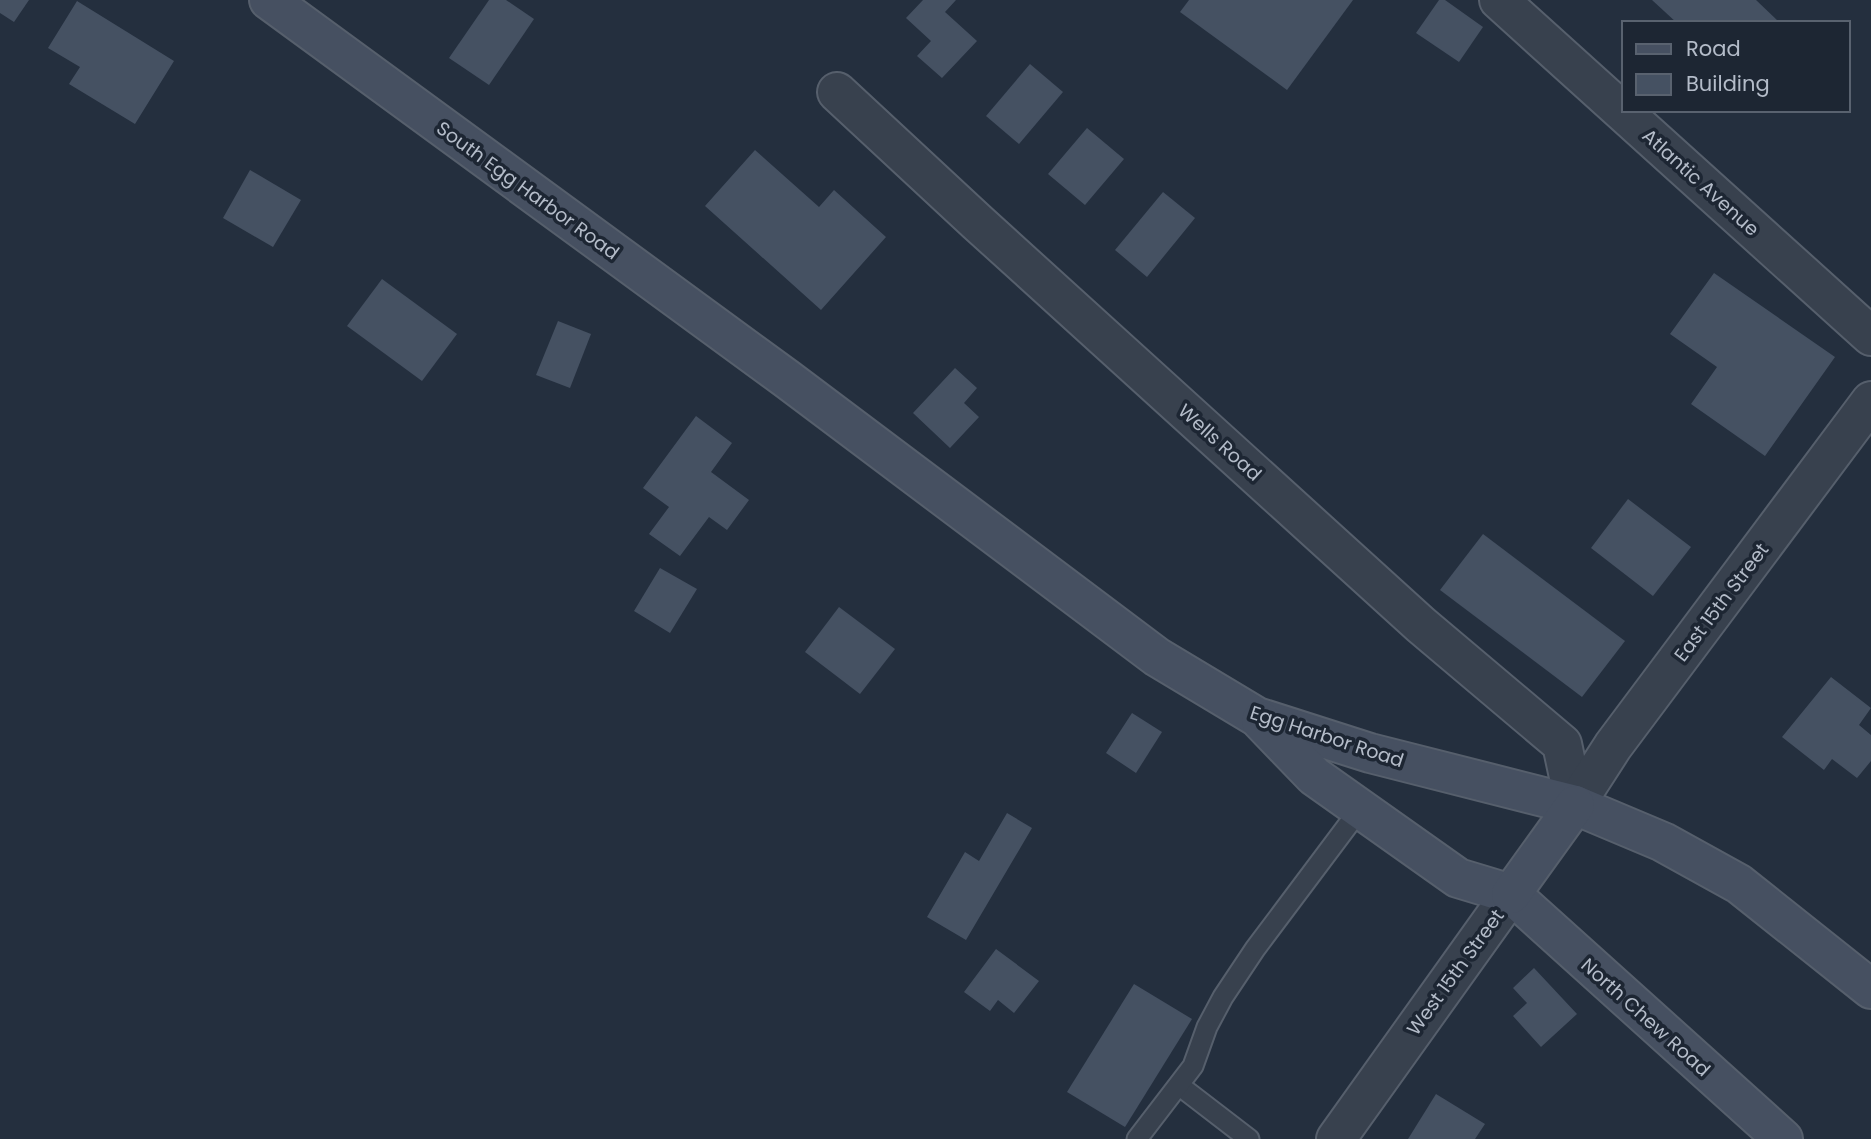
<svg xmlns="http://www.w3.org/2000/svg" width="1871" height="1139" font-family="Poppins,sans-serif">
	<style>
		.building { fill: #455162 }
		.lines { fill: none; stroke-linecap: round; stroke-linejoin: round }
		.lane-casing { stroke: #565f6c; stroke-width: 23 }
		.street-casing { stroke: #565f6c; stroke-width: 42 }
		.secondary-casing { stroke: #565f6c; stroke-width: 42 }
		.lane { stroke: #38414e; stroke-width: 19 }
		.street { stroke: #38414e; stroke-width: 38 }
		.secondary { stroke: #465061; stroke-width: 38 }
		.labels { text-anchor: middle; stroke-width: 7; stroke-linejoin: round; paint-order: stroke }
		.street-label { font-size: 19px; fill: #b4bcc9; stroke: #1d2633 }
	</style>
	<rect width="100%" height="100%" fill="#242f3e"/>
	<!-- building -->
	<g class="building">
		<polygon points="0,0 29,0 14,22 0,13"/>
		<polygon points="489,0 506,0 534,19 489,85 449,58"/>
		<polygon points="923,0 956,0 945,12 977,41 942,78 917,56 931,41 906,18"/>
		<polygon points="1189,0 1353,0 1287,90 1180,12"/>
		<polygon points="1439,0 1445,0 1483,27 1459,62 1416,33"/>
		<polygon points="1652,0 1756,0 1778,21 1776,23 1677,23"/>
		<polygon points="77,1 174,61 135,124 69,84 80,67 48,48"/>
		<polygon points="1030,64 1063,92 1019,144 986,116"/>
		<polygon points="1087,128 1124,159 1085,205 1048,174"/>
		<polygon points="755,150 819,207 834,190 886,237 821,310 705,206"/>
		<polygon points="250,170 301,200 273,247 223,218"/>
		<polygon points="1163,192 1195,218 1147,277 1115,250"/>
		<polygon points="1714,273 1835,357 1765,456 1691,404 1717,367 1670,334"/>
		<polygon points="382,279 457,334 422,381 347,326"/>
		<polygon points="558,321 591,334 570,388 536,375"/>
		<polygon points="955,368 977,388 964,403 979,417 950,448 913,413"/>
		<polygon points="696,416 732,443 711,472 749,500 727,530 709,517 680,556 649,534 669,507 643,488"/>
		<polygon points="1628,499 1691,547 1653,596 1591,548"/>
		<polygon points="1483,534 1625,641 1582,697 1440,590"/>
		<polygon points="660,568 697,589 670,633 634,611"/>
		<polygon points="839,607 895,649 860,694 805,652"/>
		<polygon points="1831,677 1871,708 1859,725 1871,735 1871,761 1857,778 1832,759 1824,770 1782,737"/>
		<polygon points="1132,713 1162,732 1136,773 1106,753"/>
		<polygon points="1007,813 1032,828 966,940 927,917 965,852 979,861"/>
		<polygon points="996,949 1039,981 1014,1013 998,1000 990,1011 964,992"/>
		<polygon points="1534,968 1577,1014 1541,1047 1513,1016 1527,1003 1513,988"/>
		<polygon points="1134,984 1192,1019 1125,1127 1067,1092"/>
		<polygon points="1436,1094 1485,1124 1475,1139 1408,1139"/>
	</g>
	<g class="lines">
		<defs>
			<g id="lane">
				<polyline points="1180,1086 1249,1139"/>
				<polyline points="1137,1139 1193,1066 1207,1027 1223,997 1255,949 1360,809"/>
			</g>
			<g id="street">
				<polyline points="1499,0 1871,336"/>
				<polyline points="837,92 977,222 1421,625 1562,744 1575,805"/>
				<polyline points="1575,805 1613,746 1871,401"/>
				<polyline points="1336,1139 1511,894"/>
			</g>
			<g id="secondary">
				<polyline points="269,0 787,379 1157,657 1257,717 1370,753 1575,805 1663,842 1739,884 1871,989"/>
				<polyline points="1261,721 1314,776 1458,878 1511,894 1783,1139"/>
				<polyline points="1511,894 1575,805"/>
			</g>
		</defs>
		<!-- lane casing -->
		<use href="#lane" class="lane-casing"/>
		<!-- street casing -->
		<use href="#street" class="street-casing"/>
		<!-- secondary casing -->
		<use href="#secondary" class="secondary-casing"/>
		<!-- lane -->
		<use href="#lane" class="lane"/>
		<!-- street -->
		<use href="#street" class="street"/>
		<!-- secondary -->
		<use href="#secondary" class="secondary"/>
	</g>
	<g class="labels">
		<!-- street labels -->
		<g class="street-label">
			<text transform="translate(1701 182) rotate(42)" y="7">Atlantic Avenue</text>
			<text transform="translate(528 190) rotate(36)" y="7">South Egg Harbor Road</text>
			<text transform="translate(1220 442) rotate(42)" y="7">Wells Road</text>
			<text transform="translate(1721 602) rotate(-53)" y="7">East 15th Street</text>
			<text transform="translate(1327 736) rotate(18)" y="7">Egg Harbor Road</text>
			<text transform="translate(1455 972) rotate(-54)" y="7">West 15th Street</text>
			<text transform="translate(1646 1017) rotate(42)" y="7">North Chew Road</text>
		</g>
	</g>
	<!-- legend -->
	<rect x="1622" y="21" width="228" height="91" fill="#1d2633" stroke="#59626f" stroke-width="2"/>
	<rect x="1636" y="44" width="35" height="10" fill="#465061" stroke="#59626f" stroke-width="2"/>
	<text x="1686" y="56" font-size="21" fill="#b4bcc9">Road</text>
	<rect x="1636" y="74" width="35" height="21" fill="#455162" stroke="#59626f" stroke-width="2"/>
	<text x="1686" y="91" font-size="21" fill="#b4bcc9">Building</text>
</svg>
